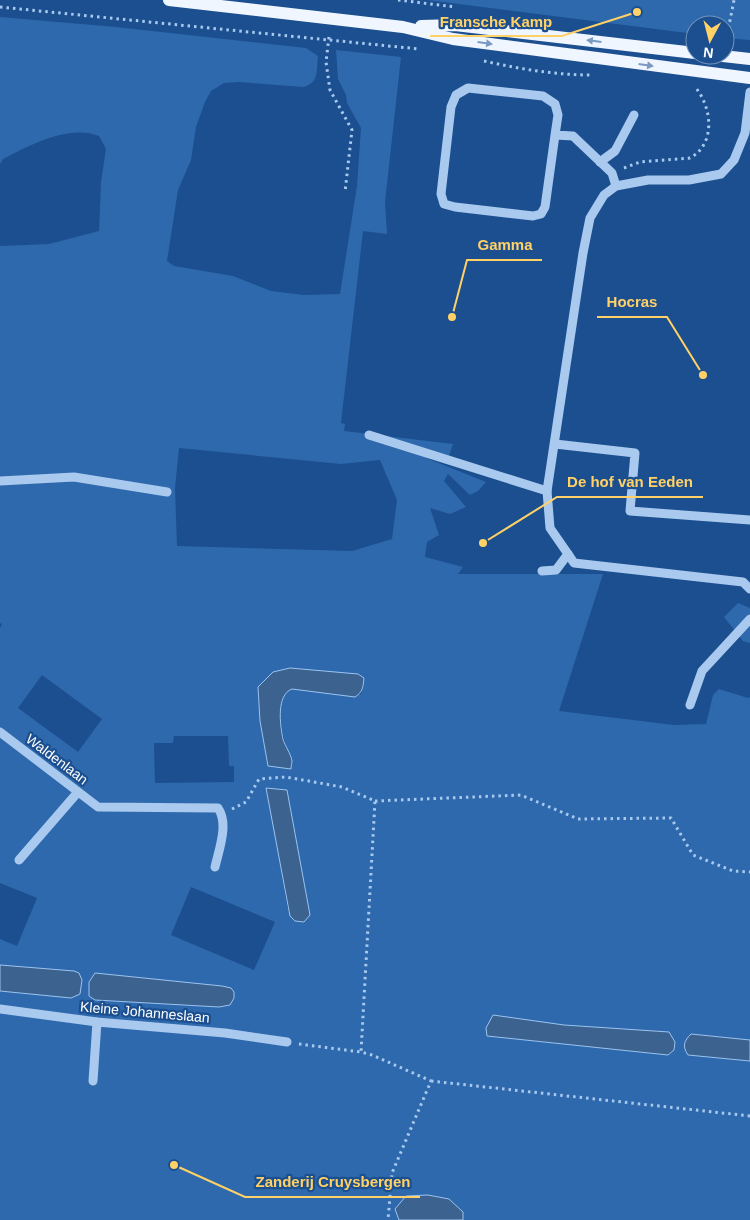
<svg xmlns="http://www.w3.org/2000/svg" width="750" height="1220" font-family="Helvetica,sans-serif">
	<style>
		.green { fill: #2e69ad; fill-rule: evenodd }
		.water { fill: #3c6290; stroke: #9cc4f0 }
		.lines { fill: none; stroke-linecap: round; stroke-linejoin: round }
		.path { stroke: #a9c9ee; stroke-width: 3; stroke-dasharray: 2.5 4; stroke-linecap: butt }
		.minor { stroke: #a9c9ee; stroke-width: 9 }
		.major { stroke: #f0f6ff; stroke-width: 12 }
		.oneway { fill: #7b9ac1 }
		.labels { text-anchor: middle; stroke-width: 4.5; stroke-linejoin: round; paint-order: stroke }
		.street-label { font-size: 14px; fill: #fff; stroke: #1b4f8f }
		.leader { fill: none; stroke: #ffd166; stroke-width: 2 }
		.callout-dot { fill: #ffd166; stroke: #1b4f8f; stroke-width: 2 }
		.callout-label { font-size: 15px; text-anchor: middle; font-weight: bold; fill: #ffd166; stroke: #1b4f8f; stroke-width: 4.5; stroke-linejoin: round; paint-order: stroke }
	</style>
	<rect width="100%" height="100%" fill="#1b4f8f"/>
	<!-- green -->
	<g class="green">
		<polygon points="427,0 750,0 750,40 725,38 725,25 695,25 695,34"/>
		<path d="M0,17l116,10 190,21 12,8c-2,14 2,27 -15,31l-64,-5 -15,1 -13,8 -6,11 -9,25 -5,33 -13,30 -11,71 7,5 59,10 38,15 33,4 36,-1 17,-108 4,-58 -14,-25 -1,-8 -8,-16 -2,-29 65,7 -16,145 2,32 -24,-3 -22,192 4,1 -1,7 109,13 -4,12 -23,2 60,24 -8,9 -8,4 -22,-21 -4,7 22,26 -16,7 -20,-6 9,27 -12,7 -2,15 38,10 -5,7h145l-44,137 115,14 32,-1 7,-29 6,-6 29,9 2,-1v343l-58,-6 -4,21 62,6v159h-750v-281l17,7 20,-48 -37,-15v-255l2,-4 -2,-1v-377l49,-2 50,-13 2,-49 5,-33 -7,-13c-30,-12 -69,9 -96,23l-3,5zM179,448l162,16 39,-4 17,40 -5,39 -40,12 -175,-5 -2,-58zM273,672l91,6 -1,10 -2,6 -69,-5c-22,7 -8,56 0,71l-24,6 -8,-45 -2,-34zM42,675l60,44 -24,33 -60,-44zM174,736h54l1,30h5v16l-79,1 -1,-40h19zM287,790l23,125 -15,6 -5,-5 -3,-11 -11,-64zM191,887l84,35 -21,48 -83,-35zM493,1016l71,9 105,7 5,18 -6,5 -181,-19z"/>
		<polygon points="738,603 750,608 750,643 743,641 724,617"/>
	</g>
	<!-- water -->
	<g class="water">
		<path d="M290,668l68,6 6,4c-1,9 -1,14 -9,19l-63,-8c-16,6 -12,36 -9,50 2,7 8,15 9,22 0,2 -1,5 -1,8l-23,-3 -8,-45 -2,-34 15,-15z"/>
		<polygon points="266,788 287,790 310,915 304,922 295,921 290,916"/>
		<polygon points="0,965 74,971 79,973 82,980 80,994 71,998 0,991"/>
		<polygon points="95,973 222,986 231,988 234,992 234,998 230,1005 219,1007 95,1000 89,996 89,982"/>
		<polygon points="493,1015 564,1025 669,1032 675,1042 674,1050 668,1055 487,1036 486,1028"/>
		<path d="M691,1034l59,6v21l-62,-6c-6,-9 -4,-14 3,-21z"/>
		<polygon points="428,1195 449,1199 463,1212 463,1220 399,1220 395,1209 406,1196"/>
	</g>
	<g class="lines">
		<!-- path -->
		<g class="path">
			<polyline points="398,0 456,7"/>
			<polyline points="0,7 419,49"/>
			<polyline points="329,37 326,62 330,90 352,130 345,192"/>
			<polyline points="726,41 734,0"/>
			<path d="M484,61c36,8 71,14 108,14"/>
			<path d="M624,168l16,-6 50,-4c26,-14 22,-50 6,-70"/>
			<polyline points="375,801 521,795 578,819 671,818 693,855 733,871 750,872"/>
			<polyline points="232,809 246,802 259,779 286,777 342,787 375,801 361,1052 372,1055 431,1081 392,1173 388,1220"/>
			<polyline points="299,1044 361,1052"/>
			<polyline points="431,1081 750,1116"/>
		</g>
		<!-- minor -->
		<g class="minor">
			<polyline points="555,135 545,207 541,214 533,216 455,207 444,204 441,194 451,107 456,95 468,88 543,96 555,104 558,115 555,135 573,136 612,173 616,186"/>
			<polyline points="600,162 615,151 634,115"/>
			<polyline points="369,435 547,491"/>
			<polyline points="555,444 635,453 630,511 750,520"/>
			<polyline points="0,481 74,477 167,492"/>
			<polyline points="568,554 574,563 743,582 750,589"/>
			<polyline points="542,571 556,570 568,554 550,528 547,491 583,253 590,218 604,195 616,186 648,180 689,180 721,174 734,160 745,133 750,92"/>
			<polyline points="690,705 702,671 750,619"/>
			<path d="M0,732l98,75 120,1c11,16 1,41 -3,59"/>
			<polyline points="19,860 78,792"/>
			<polyline points="0,1009 97,1022 225,1033 287,1042"/>
			<polyline points="93,1081 97,1022"/>
		</g>
		<!-- major -->
		<g class="major">
			<polyline points="169,0 403,27 453,39 750,78"/>
			<polyline points="421,26 455,25 695,53"/>
			<polyline points="714,55 750,59"/>
		</g>
	</g>
	<!-- one-way arrows -->
	<defs><path id="oneway-solid" d="M-6-.8H1V-3.2L6.5 0L1 3.2V.8H-6Z" transform="scale(1.25)"/></defs>
	<g class="oneway">
		<use href="#oneway-solid" transform="translate(594 41) rotate(-173)"/>
		<use href="#oneway-solid" transform="translate(485 43) rotate(8)"/>
		<use href="#oneway-solid" transform="translate(646 65) rotate(8)"/>
	</g>
	<g class="labels">
		<!-- street labels -->
		<g class="street-label">
			<text transform="translate(57 759) rotate(37)" y="5">Waldenlaan</text>
			<text transform="translate(145 1012) rotate(5)" y="5">Kleine Johanneslaan</text>
		</g>
	</g>
	<!-- callouts -->
	<path class="leader" d="M637 12L562 36H430M452 317L467 260H542M703 375L667 317H597M483 543L557 497H703M174 1165L245 1197H420"/>
	<g class="callout-dot">
		<circle cx="637" cy="12" r="5"/>
		<circle cx="452" cy="317" r="5"/>
		<circle cx="703" cy="375" r="5"/>
		<circle cx="483" cy="543" r="5"/>
		<circle cx="174" cy="1165" r="5"/>
	</g>
	<g class="callout-label">
		<text x="496" y="27">Fransche Kamp</text>
		<text x="505" y="250">Gamma</text>
		<text x="632" y="307">Hocras</text>
		<text x="630" y="487">De hof van Eeden</text>
		<text x="333" y="1187">Zanderij Cruysbergen</text>
	</g>
	<!-- north arrow -->
	<g transform="translate(710 40) rotate(187)"><circle r="24" fill="#1b4f8f" stroke="#7695bc"/>
	<path d="M0-4L9 19L0 12L-9 19Z" fill="#ffd166"/>
	<text y="-8" font-size="14" font-weight="bold" text-anchor="middle" fill="#ffffff">N</text>
	</g>
</svg>
